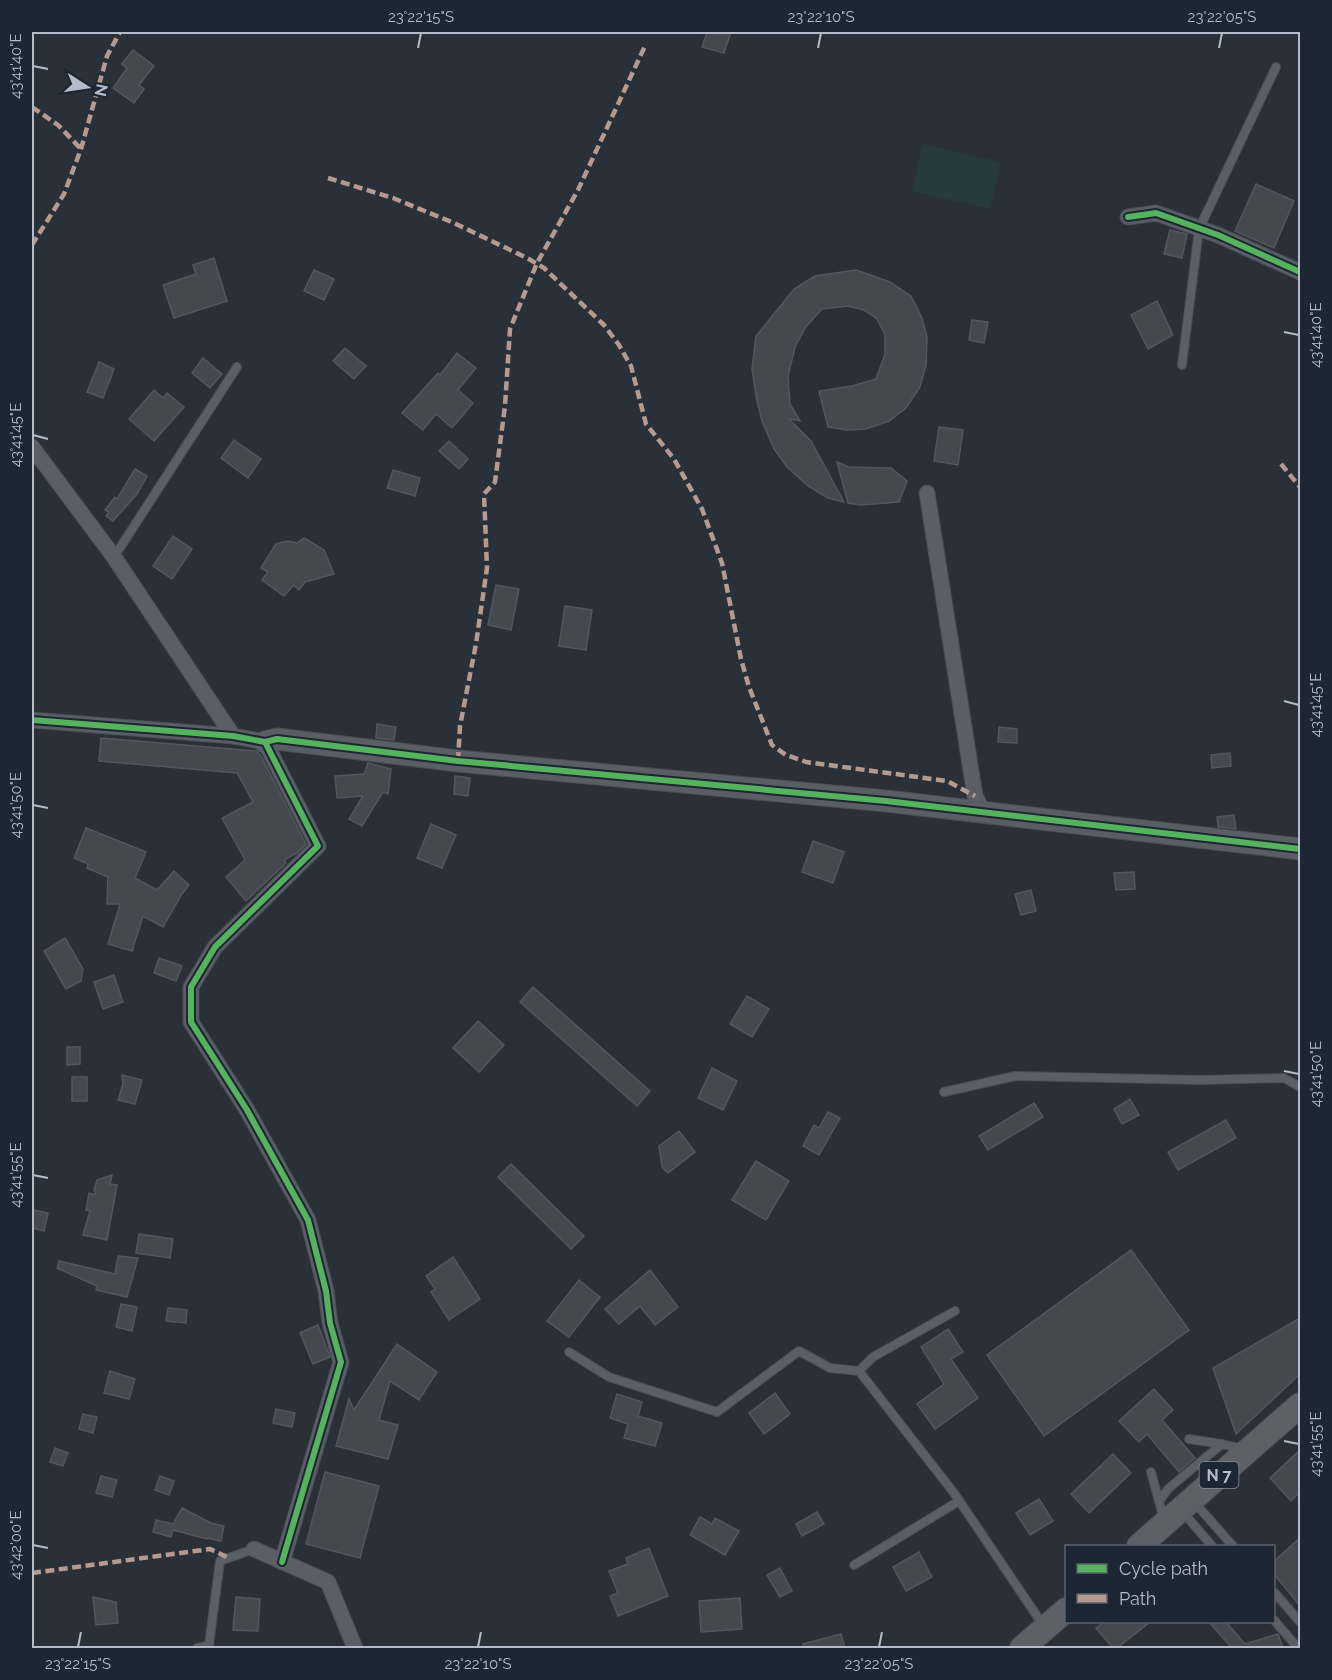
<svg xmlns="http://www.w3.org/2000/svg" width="1332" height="1680" font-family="Raleway,sans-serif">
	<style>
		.green { fill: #273a3e }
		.building { fill: #444950; stroke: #52575f; stroke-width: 1.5 }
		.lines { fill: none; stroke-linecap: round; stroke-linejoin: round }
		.lane-casing { stroke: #484c53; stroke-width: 10 }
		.street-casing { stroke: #484c53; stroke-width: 17 }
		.secondary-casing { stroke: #484c53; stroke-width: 23 }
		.primary-casing { stroke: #484c55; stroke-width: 26 }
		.lane { stroke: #5a5e66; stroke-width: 8 }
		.street { stroke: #5a5e66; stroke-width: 15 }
		.secondary { stroke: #595d64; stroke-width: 21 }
		.primary { stroke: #5c6168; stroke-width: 24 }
		.quiet { stroke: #b69a8f; stroke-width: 4.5; stroke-dasharray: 9 4.5; stroke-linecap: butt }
		.cycleway-casing { stroke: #1d2633; stroke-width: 10 }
		.cycleway { stroke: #56b35d; stroke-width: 6 }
		.ticks { fill: none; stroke: #b4bcc9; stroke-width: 2 }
		.labels { text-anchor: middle; stroke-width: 5; stroke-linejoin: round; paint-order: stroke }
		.shield { fill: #1d2633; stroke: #878f9c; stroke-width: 1.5 }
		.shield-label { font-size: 16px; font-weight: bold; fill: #b4bcc9 }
		.neatline { fill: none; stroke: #b4bcc9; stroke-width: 2 }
		.ticks-label { font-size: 15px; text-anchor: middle; fill: #b4bcc9 }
	</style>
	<rect width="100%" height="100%" fill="#2a3038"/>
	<!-- green -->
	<polygon class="green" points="923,144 1001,162 990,209 912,191"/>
	<!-- building -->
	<g class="building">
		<polygon points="707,32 731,32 724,53 702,47"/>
		<polygon points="133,50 154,66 139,85 144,89 134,103 113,88 127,68 122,64"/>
		<polygon points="1256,184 1294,201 1274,248 1235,231"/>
		<polygon points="1170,230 1187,234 1182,258 1164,254"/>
		<polygon points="214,258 227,301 174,318 163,285 196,274 193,265"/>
		<polygon points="314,270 334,279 324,300 304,291"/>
		<polygon points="856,270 890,282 911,296 922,318 927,337 926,365 920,387 906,408 889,421 866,429 847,430 828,427 819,391 852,386 876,379 885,354 885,335 877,319 864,310 848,306 822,309 805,328 795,347 788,376 790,404 800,421 789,419 811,441 844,502 828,498 808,486 787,467 774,449 762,421 756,396 752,369 756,336 794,289 815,276"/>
		<polygon points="1157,301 1173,335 1148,349 1131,315"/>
		<polygon points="972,320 988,322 984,343 969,340"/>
		<polygon points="345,348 366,366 354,379 333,361"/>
		<polygon points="457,353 476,368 458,390 473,403 452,428 436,414 423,430 402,413 438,373 440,375"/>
		<polygon points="203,358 222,374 210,388 192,373"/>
		<polygon points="99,362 114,369 103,398 87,392"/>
		<polygon points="154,390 163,398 167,393 184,407 154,441 129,419"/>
		<polygon points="939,427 963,430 958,465 934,461"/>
		<polygon points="234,440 261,459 248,478 221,458"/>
		<polygon points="449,441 468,459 459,469 439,451"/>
		<polygon points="837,462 849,467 891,468 907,481 899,502 861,505 848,503"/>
		<polygon points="135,469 147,476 137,494 113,521 106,516 109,512 105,510 115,497 117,499"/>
		<polygon points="393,470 420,478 415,496 387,488"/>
		<polygon points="173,536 192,549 172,579 153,566"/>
		<polygon points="304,538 324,550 334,574 305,582 299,590 294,585 284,596 262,580 268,572 261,568 276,544 288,541 297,543"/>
		<polygon points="496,585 519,589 511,630 488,625"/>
		<polygon points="565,606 592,610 586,650 559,646"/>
		<polygon points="377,724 396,727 394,740 376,738"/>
		<polygon points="999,727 1017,729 1017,743 998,742"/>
		<polygon points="101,738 257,751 262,758 306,844 297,853 284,860 286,863 246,901 226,877 245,860 222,818 253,802 237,773 99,761"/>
		<polygon points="1230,753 1231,766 1212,768 1211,755"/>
		<polygon points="368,763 391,769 388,794 383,792 362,826 349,819 363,796 337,798 335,776 364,774"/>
		<polygon points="455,776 470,778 468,796 454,794"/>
		<polygon points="1234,815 1236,829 1218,827 1217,817"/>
		<polygon points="431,824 456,835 442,868 417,858"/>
		<polygon points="86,828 146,852 135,878 157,890 174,871 189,885 182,894 163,927 143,916 132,951 108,944 120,904 107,904 108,877 87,868 88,864 74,858"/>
		<polygon points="813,841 844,852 833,883 802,872"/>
		<polygon points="1134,872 1135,889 1116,890 1114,873"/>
		<polygon points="1031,890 1036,911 1021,915 1015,894"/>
		<polygon points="65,938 83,969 81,981 66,989 44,951"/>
		<polygon points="159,958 182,966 176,981 154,973"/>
		<polygon points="114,975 123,1002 103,1009 94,982"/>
		<polygon points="533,987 650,1091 637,1106 520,1002"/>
		<polygon points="747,996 769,1009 752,1037 730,1024"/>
		<polygon points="478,1021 504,1045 479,1072 453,1048"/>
		<polygon points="67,1047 80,1047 80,1064 67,1065"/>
		<polygon points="712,1068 737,1081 723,1110 698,1098"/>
		<polygon points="122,1075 142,1080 135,1104 118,1100 123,1084"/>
		<rect x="72" y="1077" width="15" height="24"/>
		<polygon points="1130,1099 1139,1115 1122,1124 1114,1109"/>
		<polygon points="1034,1103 1043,1117 988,1150 979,1136"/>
		<polygon points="828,1112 840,1118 819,1155 803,1146 814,1125 819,1128"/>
		<polygon points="1226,1120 1236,1138 1178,1170 1168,1152"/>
		<polygon points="679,1131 695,1152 668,1173 662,1167 659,1146"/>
		<polygon points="756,1161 789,1181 766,1220 732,1200"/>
		<polygon points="511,1164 584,1236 571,1249 498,1177"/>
		<polygon points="112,1175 110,1184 117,1185 107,1240 83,1235 90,1211 86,1210 89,1193 96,1195 94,1190 97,1180"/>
		<polygon points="34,1210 48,1213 44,1231 32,1228"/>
		<polygon points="139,1234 173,1239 170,1258 136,1253"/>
		<polygon points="1131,1250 1189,1330 1044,1436 987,1355"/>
		<polygon points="118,1256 138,1258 127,1297 96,1290 97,1286 57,1268 59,1261 115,1274"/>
		<polygon points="453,1257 480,1299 449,1320 431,1292 435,1289 426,1276"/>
		<polygon points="650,1270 678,1307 655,1325 640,1306 619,1324 605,1309"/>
		<polygon points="579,1280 600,1297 569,1337 547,1321"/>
		<polygon points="121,1304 137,1307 132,1331 116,1327"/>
		<polygon points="168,1308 187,1310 186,1323 166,1321"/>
		<polygon points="1300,1318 1300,1374 1236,1434 1213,1368"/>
		<polygon points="318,1325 330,1357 313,1364 300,1333"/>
		<polygon points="948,1329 963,1352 951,1359 978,1398 935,1429 917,1404 944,1384 921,1347"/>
		<polygon points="397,1344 437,1372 419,1400 390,1381 379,1420 398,1425 388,1459 336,1446 349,1399 354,1410"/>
		<polygon points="110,1371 135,1379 129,1399 104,1393"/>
		<polygon points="1154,1389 1173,1410 1162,1420 1195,1458 1179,1472 1147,1434 1139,1442 1119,1421"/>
		<polygon points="775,1393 790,1414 764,1434 749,1413"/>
		<polygon points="617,1394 642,1402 638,1416 662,1423 655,1446 624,1438 628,1424 610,1418"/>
		<polygon points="276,1409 295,1413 292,1427 273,1423"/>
		<polygon points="83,1414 97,1417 93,1433 79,1429"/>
		<polygon points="55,1448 68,1453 63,1466 50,1462"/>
		<polygon points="1300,1450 1300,1492 1291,1501 1270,1478"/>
		<polygon points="1113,1454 1131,1473 1089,1513 1071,1494"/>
		<polygon points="325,1472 379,1486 360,1558 306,1544"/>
		<polygon points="101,1476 117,1480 112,1497 96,1493"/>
		<polygon points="160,1476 174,1481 169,1495 155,1490"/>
		<polygon points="1039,1499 1053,1521 1030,1535 1016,1513"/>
		<polygon points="182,1508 211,1523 224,1526 221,1541 207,1538 207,1539 173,1530 171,1537 153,1532 156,1520 173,1524"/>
		<polygon points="817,1512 824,1524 802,1536 796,1524"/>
		<polygon points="700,1517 712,1524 715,1518 739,1531 725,1555 690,1535"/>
		<polygon points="1300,1538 1300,1606 1274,1574 1274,1561"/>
		<polygon points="649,1548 668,1596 618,1616 610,1596 618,1593 609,1571 628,1564 626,1558"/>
		<polygon points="919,1552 932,1577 906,1591 893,1567"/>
		<polygon points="780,1568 792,1591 780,1597 767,1575"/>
		<polygon points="93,1597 116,1602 118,1623 96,1625"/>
		<polygon points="236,1597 260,1599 258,1631 233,1630"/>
		<polygon points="740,1598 742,1629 701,1632 699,1601"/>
		<polygon points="1104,1622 1150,1622 1117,1648 1113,1648 1096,1628"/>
		<polygon points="1209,1622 1226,1622 1245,1644 1278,1634 1283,1648 1232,1648"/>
		<polygon points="841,1634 845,1648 804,1648 803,1644"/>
	</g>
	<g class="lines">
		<defs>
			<g id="lane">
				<polyline points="1182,365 1199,229 1276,67"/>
				<polyline points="114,557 237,367"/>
				<polyline points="944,1092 1015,1076 1200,1080 1284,1078 1300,1087"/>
				<polyline points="569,1352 609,1377 717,1412 799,1351 830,1368 859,1371 954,1493 1043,1625"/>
				<polyline points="859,1371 873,1357 955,1311"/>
				<polyline points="1189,1439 1222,1444"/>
				<polyline points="1151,1472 1159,1501"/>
				<polyline points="1195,1503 1233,1546"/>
				<polyline points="1182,1511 1212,1546"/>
				<polyline points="1164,1520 1159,1501 1169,1488 1222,1444 1243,1449"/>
				<polyline points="854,1565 959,1501"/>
				<polyline points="1274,1592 1300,1622"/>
				<polyline points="1274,1620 1298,1648"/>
				<polyline points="197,1648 209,1645 220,1561 254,1549"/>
			</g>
			<g id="street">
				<polyline points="1128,217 1156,213 1218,235 1300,272"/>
				<polyline points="32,447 114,557 233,736"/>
				<polyline points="927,493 975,796 984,813"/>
				<polyline points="32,720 233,736 265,742 318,846 215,947 191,987 191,1022 247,1110 308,1220 326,1291 330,1323 341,1362 282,1562"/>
				<polyline points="254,1549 328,1582 355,1648"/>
			</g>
			<polyline id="secondary" points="265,742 277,739 458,761 886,801 1300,849"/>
			<g id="primary">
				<polyline points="1139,1546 1300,1405"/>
				<polyline points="1022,1648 1066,1610"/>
			</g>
		</defs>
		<!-- lane casing -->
		<use href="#lane" class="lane-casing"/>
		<!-- street casing -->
		<use href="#street" class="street-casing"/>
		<!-- secondary casing -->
		<use href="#secondary" class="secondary-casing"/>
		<!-- primary casing -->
		<use href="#primary" class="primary-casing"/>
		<!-- lane -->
		<use href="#lane" class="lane"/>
		<!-- street -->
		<use href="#street" class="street"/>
		<!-- secondary -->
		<use href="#secondary" class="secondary"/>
		<!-- primary -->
		<use href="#primary" class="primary"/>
		<!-- quiet -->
		<g class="quiet">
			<polyline points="32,107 58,125 81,149"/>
			<polyline points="328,178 393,198 454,223 527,258 544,268 604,325 619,345 631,366 646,424 674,459 702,509 722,563 741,659 749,687 772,745 786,755 806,762 947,781 975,796"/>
			<polyline points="32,245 64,194 81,149 107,56 120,32"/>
			<polyline points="1281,464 1300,487"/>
			<polyline points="458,761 460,726 476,644 487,568 484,494 495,482 505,406 510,329 537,263 578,190 645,46"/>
			<polyline points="32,1573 210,1549 229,1558"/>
		</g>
		<defs>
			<g id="cycleway">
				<polyline points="1128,217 1156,213 1218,235 1300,272"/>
				<polyline points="32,720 233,736 265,742 277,739 458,761 886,801 1300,849"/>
				<polyline points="265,742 318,846 215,947 191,987 191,1022 247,1110 308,1220 326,1291 330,1323 341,1362 282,1562"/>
			</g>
		</defs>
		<!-- cycleway casing -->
		<use href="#cycleway" class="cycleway-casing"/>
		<!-- cycleway -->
		<use href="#cycleway" class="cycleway"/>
	</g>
	<!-- ticks -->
	<path class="ticks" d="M418,48l3,-15M818,48l3,-15M1219,48l3,-15M33,66l15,3M1284,332l15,3M33,435l15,4M1284,701l15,4M33,805l15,3M1284,1071l15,3M33,1175l15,3M1284,1441l15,3M33,1545l15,3M78,1647l3,-15M478,1647l3,-15M879,1647l3,-15"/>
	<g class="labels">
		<!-- shield labels -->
		<rect class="shield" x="1199.5" y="1462" width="39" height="26" rx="4.5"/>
		<g class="shield-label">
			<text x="1219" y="1481">N 7</text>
		</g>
	</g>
	<!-- border -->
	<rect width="1332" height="1680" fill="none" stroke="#1d2633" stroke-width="66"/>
	<!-- legend -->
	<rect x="1065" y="1545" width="210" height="78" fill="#1d2633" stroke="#59626f" stroke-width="1.5"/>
	<rect x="1077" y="1564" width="30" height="9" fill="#56b35d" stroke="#59626f" stroke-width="1.5"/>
	<text x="1119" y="1575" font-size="18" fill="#b4bcc9">Cycle path</text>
	<rect x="1077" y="1594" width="30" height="9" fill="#b69a8f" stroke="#59626f" stroke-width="1.5"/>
	<text x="1119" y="1605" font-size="18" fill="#b4bcc9">Path</text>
	<!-- north arrow -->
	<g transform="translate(87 87) rotate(102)" stroke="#1d2633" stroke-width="4.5" paint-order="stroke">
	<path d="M0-4.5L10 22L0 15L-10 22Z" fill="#b4bcc9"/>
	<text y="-9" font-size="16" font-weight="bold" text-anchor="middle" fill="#b4bcc9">N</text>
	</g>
	<rect x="33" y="33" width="1266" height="1614" class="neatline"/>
	<g class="ticks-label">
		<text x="421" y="22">23°22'15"S</text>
		<text x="821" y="22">23°22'10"S</text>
		<text x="1222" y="22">23°22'05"S</text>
		<text transform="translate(16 66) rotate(-90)" y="5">43°41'40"E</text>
		<text transform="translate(1316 335) rotate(-90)" y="5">43°41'40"E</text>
		<text transform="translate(16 435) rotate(-90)" y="5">43°41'45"E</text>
		<text transform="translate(1316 705) rotate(-90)" y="5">43°41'45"E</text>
		<text transform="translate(16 805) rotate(-90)" y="5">43°41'50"E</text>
		<text transform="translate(1316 1074) rotate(-90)" y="5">43°41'50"E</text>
		<text transform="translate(16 1175) rotate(-90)" y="5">43°41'55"E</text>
		<text transform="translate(1316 1444) rotate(-90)" y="5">43°41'55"E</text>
		<text transform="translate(16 1545) rotate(-90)" y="5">43°42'00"E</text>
		<text x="78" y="1669">23°22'15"S</text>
		<text x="478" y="1669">23°22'10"S</text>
		<text x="879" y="1669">23°22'05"S</text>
	</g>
</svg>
